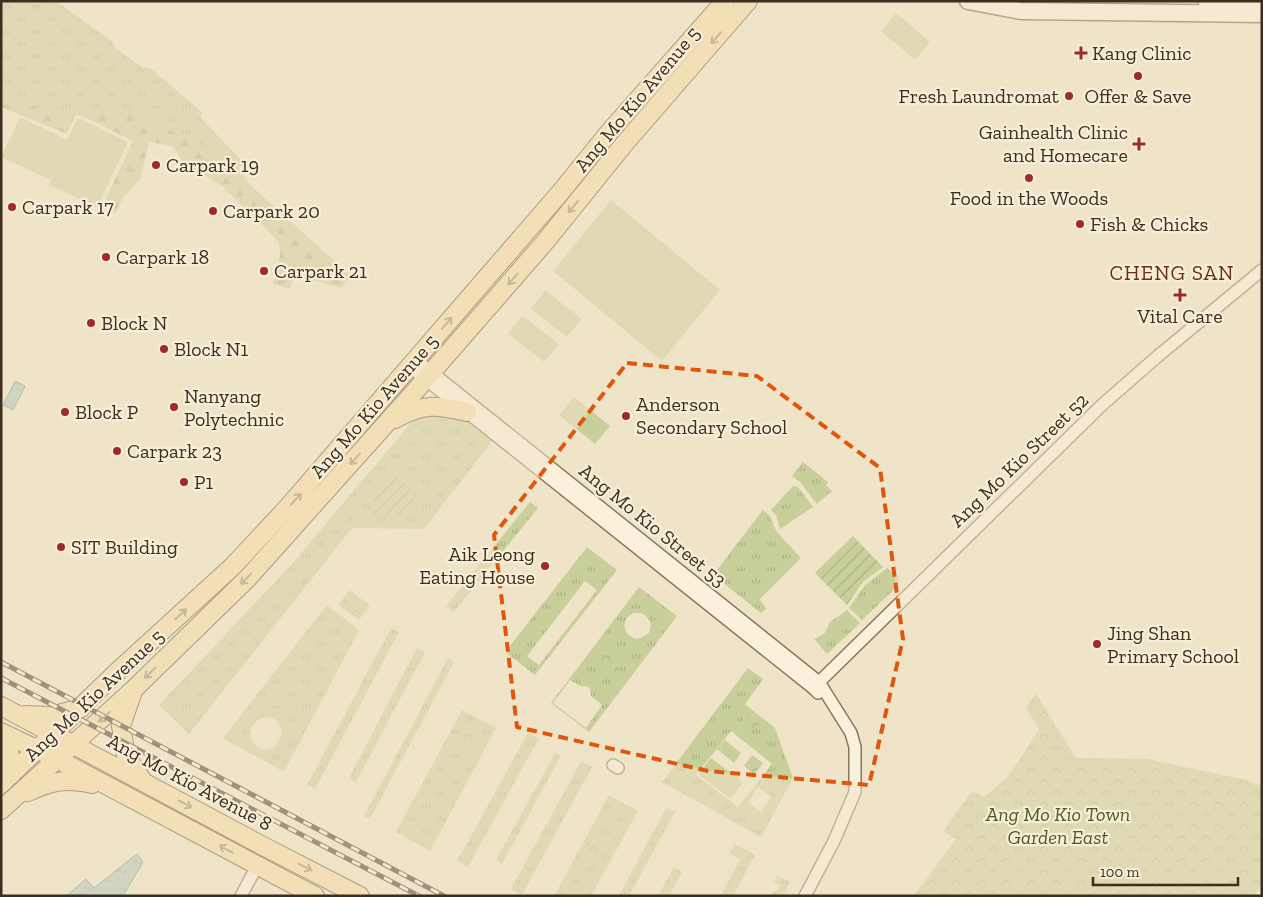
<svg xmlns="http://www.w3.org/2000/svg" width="1263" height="897" font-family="'Zilla Slab',serif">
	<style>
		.grass { fill: url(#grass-tufts); fill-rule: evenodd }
		.forest { fill: url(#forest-firs) }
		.park { fill: url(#park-crowns) }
		.garden { fill: url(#garden-furrows) }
		.pitch { fill: #c9cf9b }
		.water { fill: url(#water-ripples); stroke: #6f938a }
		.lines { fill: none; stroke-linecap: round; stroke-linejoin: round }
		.street-casing { stroke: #8d765c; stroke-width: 14 }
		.secondary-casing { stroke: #6f573f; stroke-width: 19 }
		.primary-casing { stroke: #5b4430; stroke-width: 20 }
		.street { stroke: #faf1dc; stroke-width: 11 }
		.secondary { stroke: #faf1dc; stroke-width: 16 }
		.primary { stroke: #f3d9a0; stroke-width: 18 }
		.rail-casing { stroke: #3d2e20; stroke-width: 5 }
		.rail { stroke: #f7eed8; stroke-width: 3; stroke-dasharray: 9; stroke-linecap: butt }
		.oneway { stroke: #988460 }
		.marked { fill: none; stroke: #df570d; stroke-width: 4; stroke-dasharray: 10 6; stroke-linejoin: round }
		.poi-dot { fill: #9e2a2b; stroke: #f7eed8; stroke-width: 2 }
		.labels { text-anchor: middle; stroke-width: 4.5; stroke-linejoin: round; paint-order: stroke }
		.poi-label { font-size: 20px; fill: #3d2e20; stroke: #f7eed8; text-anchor: start }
		.street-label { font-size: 20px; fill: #3d2e20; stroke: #f7eed8 }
		.park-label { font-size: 20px; font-style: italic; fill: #4d5a26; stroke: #f7eed8 }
		.neighbourhood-label { font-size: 21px; letter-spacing: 1px; fill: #6b2e1e; stroke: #f7eed8 }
	</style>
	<defs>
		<pattern id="grass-tufts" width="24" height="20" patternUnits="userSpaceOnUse" patternTransform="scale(1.25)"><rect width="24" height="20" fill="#c9cf9b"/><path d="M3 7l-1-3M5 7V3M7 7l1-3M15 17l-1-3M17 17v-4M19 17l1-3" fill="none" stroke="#aeb285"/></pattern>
		<pattern id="forest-firs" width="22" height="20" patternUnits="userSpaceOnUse" patternTransform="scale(1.25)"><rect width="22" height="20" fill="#c9cf9b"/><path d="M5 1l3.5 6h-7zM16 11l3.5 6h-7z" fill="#aeb285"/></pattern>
		<pattern id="park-crowns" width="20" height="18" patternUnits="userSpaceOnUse" patternTransform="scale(1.25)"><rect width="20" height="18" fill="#c9cf9b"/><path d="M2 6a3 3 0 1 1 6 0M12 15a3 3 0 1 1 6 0" fill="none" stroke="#aeb285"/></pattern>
		<pattern id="garden-furrows" width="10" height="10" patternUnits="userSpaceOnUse" patternTransform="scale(1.25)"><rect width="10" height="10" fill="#c9cf9b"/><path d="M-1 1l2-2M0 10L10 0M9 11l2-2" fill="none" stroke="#aeb285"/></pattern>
		<pattern id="water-ripples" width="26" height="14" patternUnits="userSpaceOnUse" patternTransform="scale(1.25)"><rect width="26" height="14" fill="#a9c4bc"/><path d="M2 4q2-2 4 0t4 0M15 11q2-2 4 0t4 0" fill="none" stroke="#8ba098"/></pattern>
	</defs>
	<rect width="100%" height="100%" fill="#f0e4c8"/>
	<!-- grass -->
	<g class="grass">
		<polygon points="1,1 56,1 113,42 115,48 143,68 149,67 203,113 200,117 243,162 239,168 260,203 159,125 1,106"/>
		<path d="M421,411l43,8 28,22 -68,88 -72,-1 -163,206 -30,-29 132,-140zM378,487l8,29 -12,1z"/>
		<polygon points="803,462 828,482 826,485 832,491 817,504 800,482 792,476"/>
		<polygon points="793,486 798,487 813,507 780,529 776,515 771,510"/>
		<polygon points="530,502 538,508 453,613 446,606"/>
		<polygon points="763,510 770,516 776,531 800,557 800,559 762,597 760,600 766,608 761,613 713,575"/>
		<path d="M587,547l30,23 -82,105 -30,-23zM585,581l12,9 -58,75 -12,-9z"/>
		<polygon points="887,568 900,580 897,587 862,620 849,608 865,585"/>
		<path d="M639,587l38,29 -88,116 -38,-29zM634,613c10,-1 15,4 17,13l-2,7 -11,6c-15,-2 -19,-20 -4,-26zM570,680l10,6 9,1 2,6v3l11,9 -16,23 -33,-25z"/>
		<path d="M327,605l32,25 -75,142 -61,-34zM264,717c34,1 11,48 -9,28 -10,-10 -3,-24 9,-28z"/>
		<polygon points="847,610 860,623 827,654 814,639 825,633 830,622"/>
		<polygon points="391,628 399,632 315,789 307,785"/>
		<polygon points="417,648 425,652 356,782 349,778"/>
		<polygon points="448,658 454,662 370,819 371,820 364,816"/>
		<path d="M748,668l15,11 -18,25 30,24 18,50 -32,59 -99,-55zM731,731l41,33 -34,43 -42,-32zM758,787l13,10 -10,15 -13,-9z"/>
		<polygon points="462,710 496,728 430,851 396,832"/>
		<polygon points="528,733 539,738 468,867 457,861"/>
		<polygon points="555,753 561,756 502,864 496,860"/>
		<polygon points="581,761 592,767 522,895 511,889"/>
		<polygon points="609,795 638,811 591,896 554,896"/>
		<polygon points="666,808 675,812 629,896 619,896"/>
		<polygon points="735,844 755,855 733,896 721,896 740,859 729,853"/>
		<polygon points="674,867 682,872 669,896 658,896"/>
		<polygon points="777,875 790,882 783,896 771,896 773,892 778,890 780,885 774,881"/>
	</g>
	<!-- forest -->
	<polygon class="forest" points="1,105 138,113 215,153 351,276 341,288 294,275 290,289 273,284 280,255 279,242 221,185 184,163 172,146 149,142 140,180 123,197 116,213 102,207 133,141 76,113 67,134 1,107"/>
	<!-- park -->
	<g class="park">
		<polygon points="349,590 370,605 359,620 339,605"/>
		<circle cx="609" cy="664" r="10"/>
		<polygon points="1036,694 1076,758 1148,759 1241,779 1262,785 1262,884 1254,896 914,896 956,839 943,831 972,791 984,797 1008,777 1039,730 1026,707"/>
		<circle cx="751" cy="722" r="8"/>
		<polygon points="467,727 481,735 474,749 470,751 466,749 461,738"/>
		<polygon points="752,755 763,763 754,775 744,766"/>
		<polygon points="593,839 607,847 600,860 586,852"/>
	</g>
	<!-- garden -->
	<g class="garden">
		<path d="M395,477c16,8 27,22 12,37l-33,4c-2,-17 0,-27 11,-39z"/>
		<polygon points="853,536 883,567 863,582 847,605 815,573"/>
	</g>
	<!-- pitch -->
	<g class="pitch">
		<polygon points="896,13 930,42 915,60 881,31"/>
		<polygon points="20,117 67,140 78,118 128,142 97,207 49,185 51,180 1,157"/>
		<polygon points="611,200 720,290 662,361 553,271"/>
		<polygon points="545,290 582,319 567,337 531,309"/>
		<polygon points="522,315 559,344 544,362 508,334"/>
		<polygon points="574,397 610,426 595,444 559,415"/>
		<polygon points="725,740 741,753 734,763 717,749"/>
		<polygon points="711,758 743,782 731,799 698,774"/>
	</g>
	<!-- water -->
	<g class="water">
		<polygon points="15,381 25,386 13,410 3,405"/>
		<polygon points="137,854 143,862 123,896 86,896 85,894 66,896 86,879 94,888"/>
	</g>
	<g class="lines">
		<defs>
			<g id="street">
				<polyline points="415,359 819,682 851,733 855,747 855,792 834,841 805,896"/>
				<polyline points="409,366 813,688 818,693"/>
				<polyline points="813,688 1103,404 1158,356 1262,270"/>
				<polyline points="613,765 618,768"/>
				<polyline points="241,896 257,866"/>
			</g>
			<g id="secondary">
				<polyline points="968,1 1021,11 1262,14"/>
				<polyline points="1207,3 1262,3"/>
			</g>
			<g id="primary">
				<path d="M395,419c29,-16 41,-14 72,-7"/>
				<polyline points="133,691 121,726 126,756 141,778"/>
				<polyline points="1,706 261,845 360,896"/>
				<polyline points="25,715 51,716 81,708"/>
				<polyline points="1,732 57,759 315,896"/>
				<polyline points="1,735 10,755 11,775"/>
				<polyline points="1,784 117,672 232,567 288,507 559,194 611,130 725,1"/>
				<path d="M28,792c24,-11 38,-14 64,-8"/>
				<polyline points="1,810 133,690 248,578 417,389 545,242 625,143 748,1"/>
			</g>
		</defs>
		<!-- street casing -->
		<use href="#street" class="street-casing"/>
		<!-- secondary casing -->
		<use href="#secondary" class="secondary-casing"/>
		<!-- primary casing -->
		<use href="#primary" class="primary-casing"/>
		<!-- street -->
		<use href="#street" class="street"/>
		<!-- secondary -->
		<use href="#secondary" class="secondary"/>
		<!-- primary -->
		<use href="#primary" class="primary"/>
		<defs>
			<g id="rail">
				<polyline points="1,662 444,896"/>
				<polyline points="1,678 419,896"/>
			</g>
		</defs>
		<!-- rail casing -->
		<use href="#rail" class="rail-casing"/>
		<!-- rail -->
		<use href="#rail" class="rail"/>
	</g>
	<!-- one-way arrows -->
	<defs><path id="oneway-shaft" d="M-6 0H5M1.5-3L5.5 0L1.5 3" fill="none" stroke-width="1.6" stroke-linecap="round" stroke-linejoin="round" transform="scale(1.25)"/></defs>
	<g class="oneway">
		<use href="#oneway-shaft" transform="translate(716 38) rotate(131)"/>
		<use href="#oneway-shaft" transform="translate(573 207) rotate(129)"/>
		<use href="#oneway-shaft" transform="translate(513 279) rotate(131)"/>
		<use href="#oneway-shaft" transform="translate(447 323) rotate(-49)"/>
		<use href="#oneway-shaft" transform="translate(355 459) rotate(132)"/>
		<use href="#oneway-shaft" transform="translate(296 499) rotate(-48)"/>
		<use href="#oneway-shaft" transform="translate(246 579) rotate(134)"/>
		<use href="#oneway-shaft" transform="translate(181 614) rotate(-43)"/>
		<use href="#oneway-shaft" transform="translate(150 673) rotate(136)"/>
		<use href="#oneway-shaft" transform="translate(104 717) rotate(138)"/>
		<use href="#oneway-shaft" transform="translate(185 804) rotate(28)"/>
		<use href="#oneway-shaft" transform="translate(226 849) rotate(-152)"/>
		<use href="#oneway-shaft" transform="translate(305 867) rotate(27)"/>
	</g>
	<!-- marked area -->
	<path d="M0 0H1263V897H0ZM627,363l130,13 123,92 23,171 -34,146 -161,-14 -191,-44 -23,-192z" fill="#f0e4c8" fill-opacity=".55" fill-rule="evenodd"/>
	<path class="marked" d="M627,363l130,13 123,92 23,171 -34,146 -161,-14 -191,-44 -23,-192z"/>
	<!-- markers -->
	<g class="poi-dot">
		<path d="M1078.5 45.5h5v5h5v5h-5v5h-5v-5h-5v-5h5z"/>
		<circle cx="1138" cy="76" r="5"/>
		<circle cx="1069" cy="96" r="5"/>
		<path d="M1136.5 136.5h5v5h5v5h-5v5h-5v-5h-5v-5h5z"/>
		<circle cx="156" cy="165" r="5"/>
		<circle cx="1029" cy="178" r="5"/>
		<circle cx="12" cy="207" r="5"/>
		<circle cx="213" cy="211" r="5"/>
		<circle cx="1080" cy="224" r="5"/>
		<circle cx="106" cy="257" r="5"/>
		<circle cx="264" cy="271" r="5"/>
		<path d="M1177.5 287.5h5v5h5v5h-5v5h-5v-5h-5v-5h5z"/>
		<circle cx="91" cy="323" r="5"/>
		<circle cx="164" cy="349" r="5"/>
		<circle cx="174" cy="407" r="5"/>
		<circle cx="65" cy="412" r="5"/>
		<circle cx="626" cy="416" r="5"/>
		<circle cx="117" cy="451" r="5"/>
		<circle cx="184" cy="482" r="5"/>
		<circle cx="61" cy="547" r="5"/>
		<circle cx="545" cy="566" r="5"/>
		<circle cx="1097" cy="644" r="5"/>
	</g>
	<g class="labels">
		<!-- poi labels -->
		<g class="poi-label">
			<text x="1092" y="60">Kang Clinic</text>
			<text x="1059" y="103" text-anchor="end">Fresh Laundromat</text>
			<text x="1138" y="103" text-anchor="middle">Offer &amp; Save</text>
			<text x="1128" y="139" text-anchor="end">Gainhealth Clinic<tspan x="1128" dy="23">and Homecare</tspan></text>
			<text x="166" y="172">Carpark 19</text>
			<text x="1029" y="205" text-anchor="middle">Food in the Woods</text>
			<text x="22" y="214">Carpark 17</text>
			<text x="223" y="218">Carpark 20</text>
			<text x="1090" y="231">Fish &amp; Chicks</text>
			<text x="116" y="264">Carpark 18</text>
			<text x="274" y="278">Carpark 21</text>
			<text x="1180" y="323" text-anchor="middle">Vital Care</text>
			<text x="101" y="330">Block N</text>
			<text x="174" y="356">Block N1</text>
			<text x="184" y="403">Nanyang<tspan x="184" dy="23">Polytechnic</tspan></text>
			<text x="636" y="411">Anderson<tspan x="636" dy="23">Secondary School</tspan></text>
			<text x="75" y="419">Block P</text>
			<text x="127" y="458">Carpark 23</text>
			<text x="194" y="489">P1</text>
			<text x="71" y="554">SIT Building</text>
			<text x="535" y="561" text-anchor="end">Aik Leong<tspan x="535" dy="23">Eating House</tspan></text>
			<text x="1107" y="640">Jing Shan<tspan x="1107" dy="23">Primary School</tspan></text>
		</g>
		<!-- street labels -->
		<g class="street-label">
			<text transform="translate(637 99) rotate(-50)" y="7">Ang Mo Kio Avenue 5</text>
			<text transform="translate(374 406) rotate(-49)" y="7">Ang Mo Kio Avenue 5</text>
			<text transform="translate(1019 460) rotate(-44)" y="7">Ang Mo Kio Street 52</text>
			<text transform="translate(653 525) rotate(39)" y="7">Ang Mo Kio Street 53</text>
			<text transform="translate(94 695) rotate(-43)" y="7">Ang Mo Kio Avenue 5</text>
			<text transform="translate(190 782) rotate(28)" y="7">Ang Mo Kio Avenue 8</text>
		</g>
		<!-- park labels -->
		<g class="park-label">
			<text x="1058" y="821">Ang Mo Kio Town<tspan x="1058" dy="23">Garden East</tspan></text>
		</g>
		<!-- neighbourhood labels -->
		<g class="neighbourhood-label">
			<text x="1172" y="280">CHENG SAN</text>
		</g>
	</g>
	<!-- border -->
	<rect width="1263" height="897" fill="none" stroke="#3d2e20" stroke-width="5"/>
	<!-- scale -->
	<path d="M1093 877v8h145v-8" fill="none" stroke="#3d2e20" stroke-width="2.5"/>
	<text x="1100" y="877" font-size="15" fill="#3d2e20" stroke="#f7eed8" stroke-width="4" paint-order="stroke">100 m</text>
</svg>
